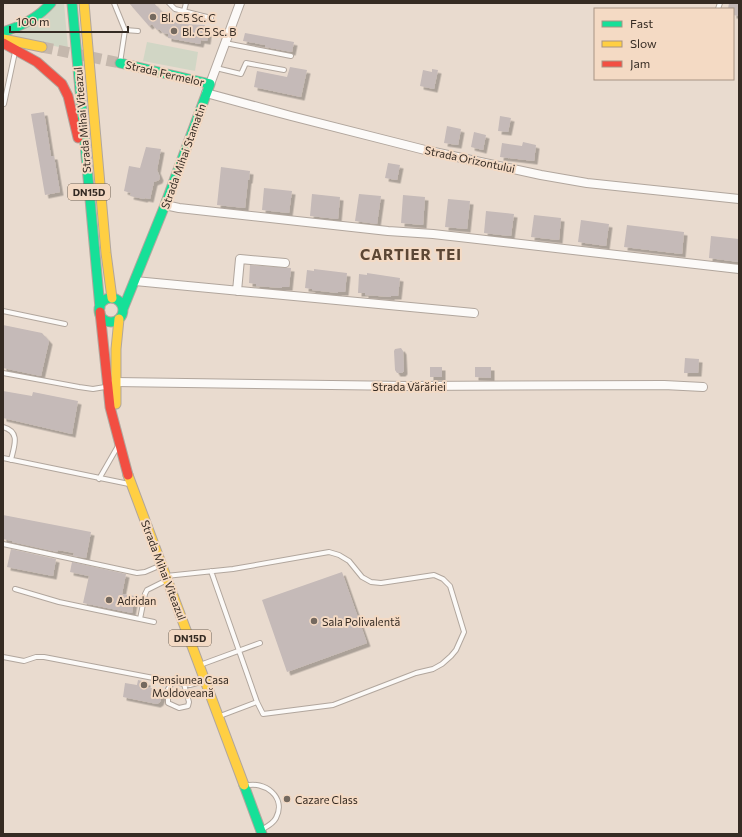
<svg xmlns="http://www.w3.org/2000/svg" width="742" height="837" font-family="Commissioner,sans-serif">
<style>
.green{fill:#d1d6c5}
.building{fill:#c5bab8;filter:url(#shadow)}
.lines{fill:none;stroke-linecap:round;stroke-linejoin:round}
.secondary-tunnel{stroke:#c5b8ad;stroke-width:11;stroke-dasharray:11 5.5;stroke-linecap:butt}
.lane-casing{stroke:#b1a69d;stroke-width:6}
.street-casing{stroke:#b1a69d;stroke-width:10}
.fast-casing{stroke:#b1a69d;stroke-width:11}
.slow-casing{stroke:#b1a69d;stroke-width:11}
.jam-casing{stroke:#b1a69d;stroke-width:11}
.lane{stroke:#fcfaf8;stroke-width:4}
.street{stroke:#fcfaf8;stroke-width:8}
.fast{stroke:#16e098;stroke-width:9}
.slow{stroke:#ffcf43;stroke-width:9}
.jam{stroke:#f24e42;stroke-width:9}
.poi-dot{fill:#74695f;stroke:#f4dac4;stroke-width:1.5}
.labels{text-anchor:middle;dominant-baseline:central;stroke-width:4;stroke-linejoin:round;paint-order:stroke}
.shield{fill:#f4dac4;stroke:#6e6053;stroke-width:1}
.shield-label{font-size:10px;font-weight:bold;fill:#352b23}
.poi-label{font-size:11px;fill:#352b23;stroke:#f4dac4;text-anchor:start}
.street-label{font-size:11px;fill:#352b23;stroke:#f4dac4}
.district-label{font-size:15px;font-weight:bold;letter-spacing:1px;fill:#5c4735;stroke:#f4dac4}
</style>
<defs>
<filter id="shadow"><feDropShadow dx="3.5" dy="3.5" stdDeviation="0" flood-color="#0004"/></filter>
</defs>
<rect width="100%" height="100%" fill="#e9dbcf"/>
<!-- green -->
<path class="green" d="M55,3H64L68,49L13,37L12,36Z
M147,42L198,52L195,71L143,61Z"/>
<!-- building -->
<path class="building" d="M129,3H154L168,19L182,22V24L205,25L204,27L209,28L207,41L201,40L200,44L168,38V34L163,33L159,29L157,30L152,24L149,26Z
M729,3H739V16L733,15V9H728Z
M245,33L294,42L292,52L265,47V45L243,41Z
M290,67L307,70L301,97L254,87L257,71L287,77Z
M432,69L438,70L434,89L420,86L423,70L432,72Z
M44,112L51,156H54L60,192L45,195L31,114Z
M500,116L511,118L508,132L498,131Z
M447,126L461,129L458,145L444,143Z
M474,132L486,135L483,150L471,147Z
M523,142L536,145L534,161L500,157L502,143L522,146Z
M146,147L161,149L157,170L160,177L159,180L154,182L150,199L145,198L144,199L130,196L131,193L124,191L129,166L140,168Z
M388,163L400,165L397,180L385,178Z
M221,167L250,171L249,180H248L245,208L217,205Z
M264,188L292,191L289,213L262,210Z
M312,194L340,197L338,219L310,216Z
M359,194L381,196L377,224L355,221Z
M403,195L425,197L423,225L401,223Z
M448,199L470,201L467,229L445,227Z
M486,211L514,214L511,236L484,233Z
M534,215L561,218L559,240L531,237Z
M581,220L609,224L606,246L578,242Z
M627,225L684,232L682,254L624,247Z
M711,236L739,239V262L709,258Z
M250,265L291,268L289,287H282V288L256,286V284L249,283Z
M314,269L347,273L345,292H338V293L312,290V289L305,288L307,270L314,271Z
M367,273L400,278L398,296H391V297L365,295V293H358L359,274L367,275Z
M3,325L42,333L49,341L41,376L3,368Z
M401,348L403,351L404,371L402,373H397L395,370L394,351L395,349Z
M685,358L699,359L698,373H684Z
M430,367H442V377H430Z
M475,367H491V378L475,377Z
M3,391L32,396L33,392L78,401L72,434L3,418Z
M3,515L91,532L86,558L73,556L74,553L58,550L57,552L12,542V541L3,539Z
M11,549L56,559L53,576L7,567Z
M72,562L126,574L122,594L135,596L132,613L83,603L89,576L70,572Z
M342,572L367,643L287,672L262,600Z
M138,680L147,682V687L160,690L162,696L160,702L157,704L123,697L125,683L137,685Z"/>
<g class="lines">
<!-- secondary-tunnel -->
<path class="secondary-tunnel" d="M42,47L120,63"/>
<!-- lane casing -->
<g class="lane-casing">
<path id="lane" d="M114,3L125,30L138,31
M169,3L175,9L211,18
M718,9L720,3
M184,11L186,3
M225,43L291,56
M120,63L125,30
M216,68L241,74L246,63L284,70
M4,104L15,52
M3,311L65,324
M3,373L79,387L93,389L105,387
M3,427C21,432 14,446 11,460
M3,458L129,484
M99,479L118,446
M3,544L137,573L145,572L159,566
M166,576L233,569L329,552L339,555L349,561L362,577L371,582L381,583L434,575L443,579L450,586L464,632L456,650L451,656L442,664L433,669L416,673L333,705L263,714L257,702L211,571
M15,589L59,602L154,622
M140,619L145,594L147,590L165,581
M3,657L24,661L36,657H44L190,685L204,681
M200,665L260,643
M172,683L168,689V703L179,708L188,706L189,702L184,684
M220,716L257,702
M245,786C264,780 287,797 276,818C273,824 266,827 261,830"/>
</g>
<!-- street casing -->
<g class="street-casing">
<path id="street" d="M210,84L240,3
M206,93L291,116L425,150L541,175L587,183L739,199
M165,205L179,208L388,231L433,234L739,269
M135,281L474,313
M237,291L240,259L285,263
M115,382L408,386L664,385L703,387"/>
</g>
<!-- fast casing -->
<g class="fast-casing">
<path id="fast" d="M72,3L100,308
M3,32C22,26 38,18 51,3
M120,63L210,84L165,205L123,309
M99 310a12 12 0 1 1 24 0a12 12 0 1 1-24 0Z
M244,785L262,834"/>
</g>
<!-- slow casing -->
<g class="slow-casing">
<path id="slow" d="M84,3L106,253L112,298
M3,39L42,47
M116,404V349L119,319
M128,475L244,785"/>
</g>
<!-- jam casing -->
<g class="jam-casing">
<path id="jam" d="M3,43L37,62L62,84L68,96L78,138
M100,312L110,407L128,475"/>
</g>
<!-- lane -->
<use href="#lane" class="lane"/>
<!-- street -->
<use href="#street" class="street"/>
<!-- fast -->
<use href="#fast" class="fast"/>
<!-- slow -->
<use href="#slow" class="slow"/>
<!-- jam -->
<use href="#jam" class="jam"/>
</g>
<!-- markers -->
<g class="poi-dot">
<circle cx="153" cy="17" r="4"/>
<circle cx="174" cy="31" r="4"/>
<circle cx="109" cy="600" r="4"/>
<circle cx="314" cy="621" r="4"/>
<circle cx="144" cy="685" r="4"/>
<circle cx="287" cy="799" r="4"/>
</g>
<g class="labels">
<!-- shield labels -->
<g class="shield">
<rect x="68" y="184" width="42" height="16" rx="3"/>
<rect x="169" y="630" width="42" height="16" rx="3"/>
</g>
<g class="shield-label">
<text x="89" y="192">DN15D</text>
<text x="190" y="638">DN15D</text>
</g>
<!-- poi labels -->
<g class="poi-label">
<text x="161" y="17">Bl. C5 Sc. C</text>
<text x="182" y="31">Bl. C5 Sc. B</text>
<text x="117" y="600">Adridan</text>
<text x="322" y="621">Sala Polivalentă</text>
<text x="152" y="679">Pensiunea Casa<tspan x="152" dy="13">Moldoveană</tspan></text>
<text x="295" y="799">Cazare Class</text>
</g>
<!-- street labels -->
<g class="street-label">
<text transform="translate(165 73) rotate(13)">Strada Fermelor</text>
<text transform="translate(82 120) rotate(-95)">Strada Mihai Viteazul</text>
<text transform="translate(183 156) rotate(-70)">Strada Mihai Stamatin</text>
<text transform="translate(470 159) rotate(12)">Strada Orizontului</text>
<text x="409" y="386">Strada Vărăriei</text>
<text transform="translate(164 570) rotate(69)">Strada Mihai Viteazul</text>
</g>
<!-- district labels -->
<g class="district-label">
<text x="411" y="254">CARTIER TEI</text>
</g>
</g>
<!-- border -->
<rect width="742" height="837" fill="none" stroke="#352b23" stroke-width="8"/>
<!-- legend -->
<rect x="594" y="8" width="140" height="72" fill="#f4dac4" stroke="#a89484"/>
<rect x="602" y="21" width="20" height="6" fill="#16e098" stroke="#a89484"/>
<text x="630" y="28" font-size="12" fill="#352b23">Fast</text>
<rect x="602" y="41" width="20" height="6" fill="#ffcf43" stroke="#a89484"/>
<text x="630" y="48" font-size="12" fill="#352b23">Slow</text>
<rect x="602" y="61" width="20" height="6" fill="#f24e42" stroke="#a89484"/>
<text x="630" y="68" font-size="12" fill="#352b23">Jam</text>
<!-- scale -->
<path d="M10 26v6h118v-6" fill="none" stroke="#352b23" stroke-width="2"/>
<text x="16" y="26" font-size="12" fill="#352b23" stroke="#f4dac4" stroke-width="3" paint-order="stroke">100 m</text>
</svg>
